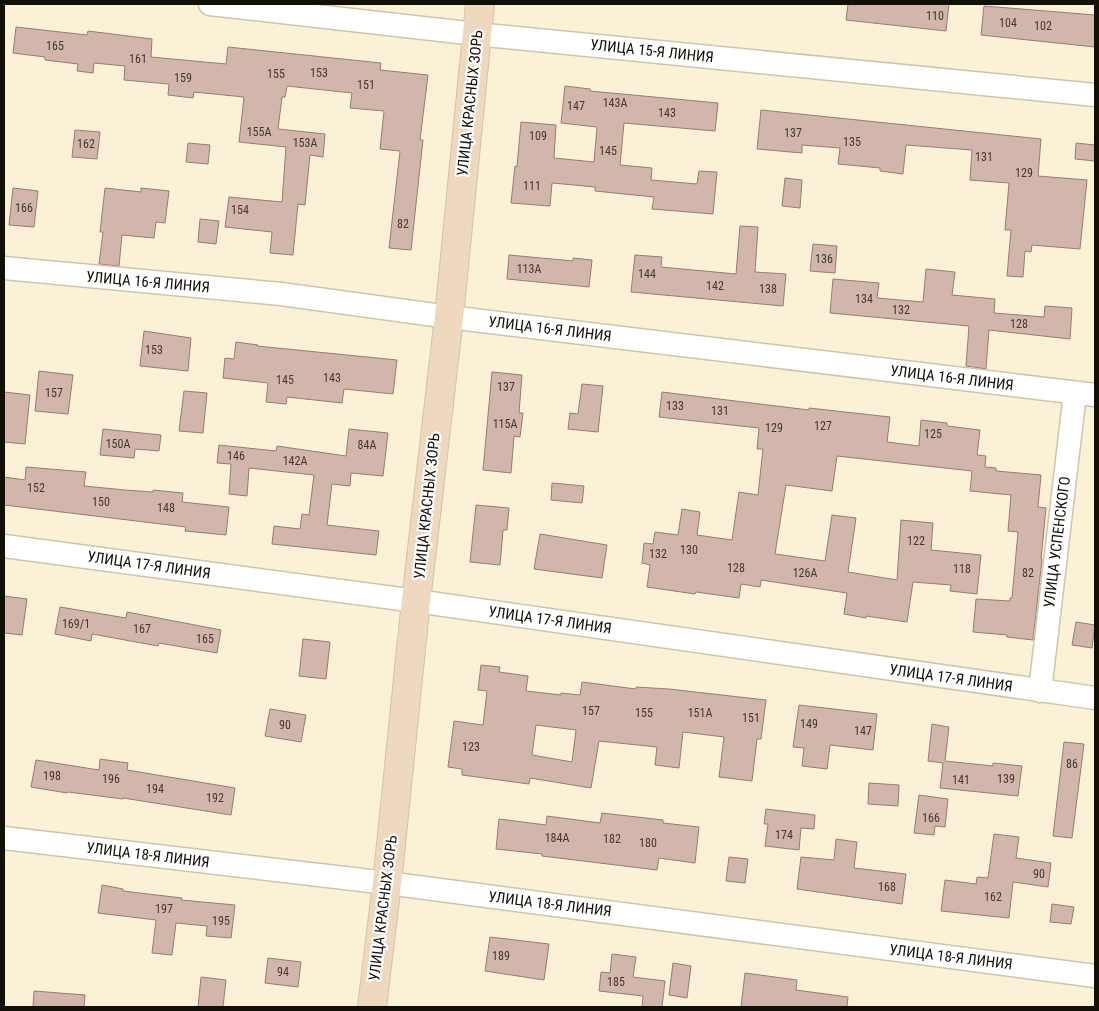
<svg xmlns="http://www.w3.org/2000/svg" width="1099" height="1011" font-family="'Roboto Condensed',sans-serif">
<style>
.building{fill:#d2b6ab;stroke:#967c72;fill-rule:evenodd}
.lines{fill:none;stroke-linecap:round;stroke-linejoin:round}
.street-casing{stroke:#cfc5ac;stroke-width:25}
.secondary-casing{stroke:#cfc5ac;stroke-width:30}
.street{stroke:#fff;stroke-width:22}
.secondary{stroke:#eed8bf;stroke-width:28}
.labels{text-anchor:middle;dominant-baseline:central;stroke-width:4.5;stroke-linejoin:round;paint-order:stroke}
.number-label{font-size:12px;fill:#42392f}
.street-label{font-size:15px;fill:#120f06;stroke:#fff}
</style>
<rect width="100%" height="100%" fill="#fbf1d7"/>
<!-- building -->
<path class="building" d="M848,4H949L946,31L846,20Z
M984,6L1095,15V47L981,35Z
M16,27L87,35L88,31L152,39L151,57L226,64L228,47L381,63L380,70L428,75L420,140H423L411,250L389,248L400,151L380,149L384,111L350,108L352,93L287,86L285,97H282L278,129L325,134L323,157L310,155L305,205L298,204L293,255L270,253L272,232L225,227L229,197L282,202L286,147L239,142L244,97L194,92L193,98L168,95L169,84L124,80L125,66L94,63L93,73L77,71L78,64L45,60V57L13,53Z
M565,86L590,89V91L718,103L715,131L624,123L620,165L652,168L651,180L697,184L699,171L717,172L713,214L652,209L654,197L595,191V187L552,183L550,206L511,203L515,166L517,167L521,122L556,125L554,158L594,162L597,127L561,123Z
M761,110L1041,139L1038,176L1087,180L1080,249L1032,245L1031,252L1025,251L1023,277L1007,276L1011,230H1005L1009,183L970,180L972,150L906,145L903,174L880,171V168L838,164L840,148L802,145V153L757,149Z
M75,130L100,132L97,159L72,157Z
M188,143L210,145L208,164L186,162Z
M1076,143L1095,145V161L1075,159Z
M785,178L802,180L800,208L782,206Z
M13,188L38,191L34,227L9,225Z
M105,188L141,192V188L169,191L165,223L156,222L154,238L122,235L119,266L99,264L103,232H100Z
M200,219L219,221L216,244L198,242Z
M740,226L758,227L755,272L786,274L783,306L631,292L635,255L662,257L661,267L736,274Z
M813,244L837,246L835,273L810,271Z
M509,255L573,261V258L592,260L589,287L507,279Z
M926,269L955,272L952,295L995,299L994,313L1044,317L1045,306L1072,308L1070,339L989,330L986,369L966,366L969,326L830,313L833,279L879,283L877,298L923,302Z
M144,331L191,338L188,371L140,366Z
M236,342L258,345L257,346L397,360L393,394L344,389L342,403L287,397L286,404L266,402L268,383L223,378L225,358L234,359Z
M39,371L73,375L68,414L35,411Z
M492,372L522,375L519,413H523L520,437L514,436L511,473L483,470Z
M582,384L603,386L598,432L568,429L570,413L578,414Z
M184,391L207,393L203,433L179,431Z
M4,392L30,395L25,444L4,442Z
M662,392L809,410V408L890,417L887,442L919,446L921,420L947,423V426L980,430L977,455L986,456L985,467L996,468V471L1041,475L1038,507L1046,508L1041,559H1042L1033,640L1007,637V635L973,632L976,599L1010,601V598H1012L1018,532L1008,531L1011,495L970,491L972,471L837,456L832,491L786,485L775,554L825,561L832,515L856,518L848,572L897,580L901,520L933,523L931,550L981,555L977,594L950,591L951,585L913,582L907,622L866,616V618L844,614L847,593L761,580L760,587L741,584L739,598L696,592L695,594L647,587L650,565L642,563L644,543L653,544L655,532L678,535L682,509L700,512L697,535L732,540L739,492L758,495L763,449H757L759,428L659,417Z
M103,429L161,435L159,451L135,449L134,458L100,455Z
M349,429L388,433L383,476L351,473L350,486L332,484L327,525L379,531L376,555L272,544L274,526L300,529L302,514L309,515L314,475L249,468L247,496L229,494L231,464L217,463L219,445L276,451L277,446L346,456Z
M26,467L86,472L84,486L125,490L153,492V490L183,493L182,502L229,507L226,535L185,531L186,527L4,505V477L25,480Z
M552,483L584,486L582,503L551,500Z
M476,505L509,508L507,530H503L500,565L470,562Z
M540,534L607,545L602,578L534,569Z
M4,596L27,599L22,635L4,633Z
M60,607L126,618L127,612L221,630L217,653L159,643L158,646L92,634L91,641L55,634Z
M1076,622L1095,625L1092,648L1072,645Z
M303,639L330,642L326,679L299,676Z
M481,665L500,667L499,672L528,676L526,691L561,695V693L580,695L582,682L636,689V687L669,689L766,700L761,739H757L752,781L719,777L724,737L683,732L679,768L655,765L657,747L599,741L591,788L530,778L529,784L462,775V769L448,767L454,721L483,725L487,691L478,690ZM536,725L576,730L572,762L532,755Z
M799,705L877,714L873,750L830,745L827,769L802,766L804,748L793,747Z
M270,709L306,715L301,742L265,736Z
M932,724L949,727L945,761L993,766V763L1022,766L1018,796L940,788L943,763L928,761Z
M1064,742L1084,744L1072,838L1053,836Z
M100,759L128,763L127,770L235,788L231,815L123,798V799L68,792L67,793L31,787L36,760L99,770Z
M869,783L899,785L898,806L868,804Z
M919,795L948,799L945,827L935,826L934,835L914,833Z
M766,809L815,815L814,829L801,828L799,850L765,846L768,824H764Z
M602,813L663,820V823L699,827L695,863L659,858L657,870L542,856V854L496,849L499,819L546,825L547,816L600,823Z
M994,834L1019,837L1016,858L1051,863L1048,887L1013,882L1009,918L941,911L945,880L976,884L977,877L988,878Z
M836,839L857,842L854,868L906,874L902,904L797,889L801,857L834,860Z
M729,857L748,859L745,883L726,881Z
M102,885L123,889V891L182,898L181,900L235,905L231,938L206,936L207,926L176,923L172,955L152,953L156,920L98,913Z
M1052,904L1074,907L1071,924L1050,922Z
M490,937L549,944L544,980L485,971Z
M612,954L636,957L633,977L665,981L662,1007H642L643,996L599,991L601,972L610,973Z
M268,958L301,962L298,987L265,983Z
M673,963L691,966L687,998L669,995Z
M745,973L797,980L796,990L848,997L847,1007H741Z
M201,977L226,980L223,1007H198Z
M34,991L85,995L84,1007H33Z"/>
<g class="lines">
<!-- street casing -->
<g class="street-casing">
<path id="street" d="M210,4L476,34L1095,95
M4,268L281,294L449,317L1095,395
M4,546L416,601L1095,698
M1040,691L1075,393
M4,838L387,883L1095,976"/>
</g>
<!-- secondary casing -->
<g class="secondary-casing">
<path id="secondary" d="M372,1007L387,883L416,601L449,317L480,4"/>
</g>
<!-- street -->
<use href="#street" class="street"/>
<!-- secondary -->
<use href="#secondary" class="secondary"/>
</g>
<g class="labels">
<!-- number labels -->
<g class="number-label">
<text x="935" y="16">110</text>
<text x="1008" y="23">104</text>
<text x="1043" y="26">102</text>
<text x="55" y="46">165</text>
<text x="138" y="59">161</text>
<text x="319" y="73">153</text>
<text x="276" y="74">155</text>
<text x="183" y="78">159</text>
<text x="366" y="85">151</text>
<text x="615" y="103">143А</text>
<text x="576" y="106">147</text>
<text x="667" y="113">143</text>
<text x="259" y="132">155А</text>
<text x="793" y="133">137</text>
<text x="538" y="136">109</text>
<text x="852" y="142">135</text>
<text x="305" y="143">153А</text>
<text x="86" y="144">162</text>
<text x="608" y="151">145</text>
<text x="984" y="157">131</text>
<text x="1024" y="173">129</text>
<text x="532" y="186">111</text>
<text x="24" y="208">166</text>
<text x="240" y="210">154</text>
<text x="403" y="224">82</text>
<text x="824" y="259">136</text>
<text x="529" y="269">113А</text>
<text x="647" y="274">144</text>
<text x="715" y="286">142</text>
<text x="768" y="289">138</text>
<text x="864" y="299">134</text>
<text x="901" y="310">132</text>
<text x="1019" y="324">128</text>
<text x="154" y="350">153</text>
<text x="332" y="378">143</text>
<text x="285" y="380">145</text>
<text x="506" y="387">137</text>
<text x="54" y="393">157</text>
<text x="675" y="406">133</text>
<text x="720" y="411">131</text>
<text x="505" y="424">115А</text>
<text x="823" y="426">127</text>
<text x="774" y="428">129</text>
<text x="933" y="434">125</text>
<text x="118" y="444">150А</text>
<text x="367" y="445">84А</text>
<text x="236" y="456">146</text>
<text x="295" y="461">142А</text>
<text x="36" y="488">152</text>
<text x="101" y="502">150</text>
<text x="166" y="508">148</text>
<text x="916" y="541">122</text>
<text x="689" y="550">130</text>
<text x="658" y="554">132</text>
<text x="736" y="568">128</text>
<text x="962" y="569">118</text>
<text x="805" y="573">126А</text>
<text x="1028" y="573">82</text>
<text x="76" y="624">169/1</text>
<text x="142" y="629">167</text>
<text x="205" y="639">165</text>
<text x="591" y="711">157</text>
<text x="644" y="713">155</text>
<text x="700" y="713">151А</text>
<text x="751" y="718">151</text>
<text x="809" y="724">149</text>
<text x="285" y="725">90</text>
<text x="863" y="731">147</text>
<text x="471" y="747">123</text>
<text x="1072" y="764">86</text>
<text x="52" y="776">198</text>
<text x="111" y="779">196</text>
<text x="1006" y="779">139</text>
<text x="961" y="780">141</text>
<text x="155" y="789">194</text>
<text x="215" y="798">192</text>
<text x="931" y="818">166</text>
<text x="784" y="835">174</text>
<text x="557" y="838">184А</text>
<text x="612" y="839">182</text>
<text x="648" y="843">180</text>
<text x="1039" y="874">90</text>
<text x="887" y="887">168</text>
<text x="993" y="897">162</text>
<text x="164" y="909">197</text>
<text x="221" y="921">195</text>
<text x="501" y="956">189</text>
<text x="283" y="972">94</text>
<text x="616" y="982">185</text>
</g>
<!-- street labels -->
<g class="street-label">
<text transform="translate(652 51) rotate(6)">УЛИЦА 15-Я ЛИНИЯ</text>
<text transform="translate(470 103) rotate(-84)">УЛИЦА КРАСНЫХ ЗОРЬ</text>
<text transform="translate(148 282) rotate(5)">УЛИЦА 16-Я ЛИНИЯ</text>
<text transform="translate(550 329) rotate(7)">УЛИЦА 16-Я ЛИНИЯ</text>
<text transform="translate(952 378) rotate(7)">УЛИЦА 16-Я ЛИНИЯ</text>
<text transform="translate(427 506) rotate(-84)">УЛИЦА КРАСНЫХ ЗОРЬ</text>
<text transform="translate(1057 542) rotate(-83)">УЛИЦА УСПЕНСКОГО</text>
<text transform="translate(149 565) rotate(8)">УЛИЦА 17-Я ЛИНИЯ</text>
<text transform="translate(550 620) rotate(8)">УЛИЦА 17-Я ЛИНИЯ</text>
<text transform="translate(951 678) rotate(8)">УЛИЦА 17-Я ЛИНИЯ</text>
<text transform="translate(148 855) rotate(7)">УЛИЦА 18-Я ЛИНИЯ</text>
<text transform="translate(550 904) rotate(7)">УЛИЦА 18-Я ЛИНИЯ</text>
<text transform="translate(383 908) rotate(-83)">УЛИЦА КРАСНЫХ ЗОРЬ</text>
<text transform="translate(951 957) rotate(7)">УЛИЦА 18-Я ЛИНИЯ</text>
</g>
</g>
<!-- border -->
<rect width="1099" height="1011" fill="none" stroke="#120f06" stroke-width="10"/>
</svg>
